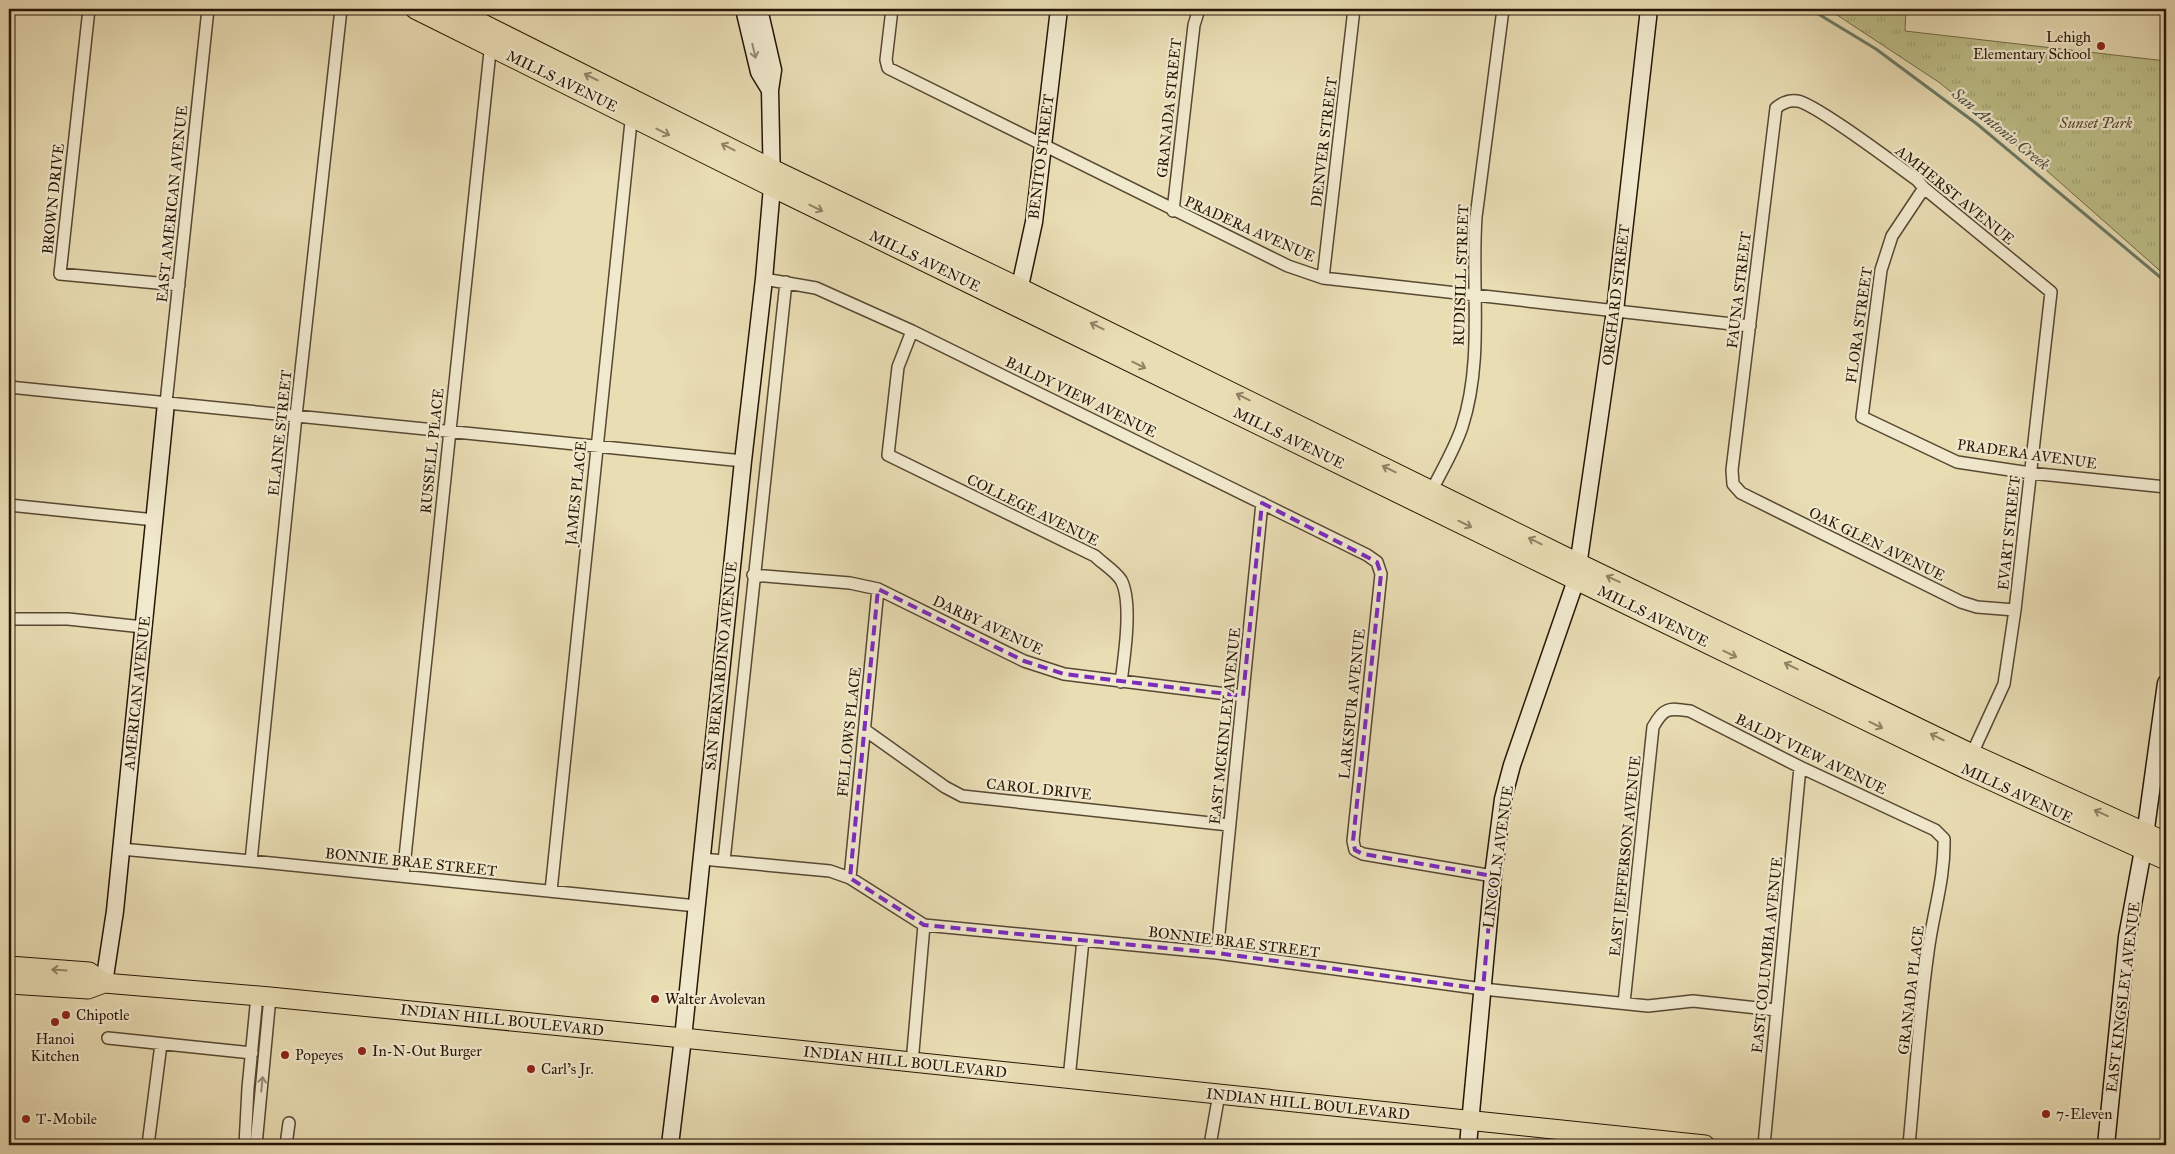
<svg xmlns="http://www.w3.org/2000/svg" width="2175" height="1154" font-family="'IM FELL Great Primer',serif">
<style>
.park{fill:url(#park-tufts);stroke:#726a47}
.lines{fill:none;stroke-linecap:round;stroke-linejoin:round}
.stream{stroke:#6b7a66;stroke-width:3}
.street-casing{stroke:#574831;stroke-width:14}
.secondary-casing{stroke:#261605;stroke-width:19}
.primary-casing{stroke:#261605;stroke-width:21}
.street{stroke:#f1e9ce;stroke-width:11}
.secondary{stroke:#f1e9ce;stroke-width:16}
.primary{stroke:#e9ddb4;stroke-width:19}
.oneway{stroke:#968a74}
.oneway2{stroke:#918365}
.marked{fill:none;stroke:#7b2cbf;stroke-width:4;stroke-dasharray:10 6;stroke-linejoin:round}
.poi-dot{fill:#8f2418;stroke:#f1e9ce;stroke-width:2}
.labels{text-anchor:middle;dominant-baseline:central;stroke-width:4.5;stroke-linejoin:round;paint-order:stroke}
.poi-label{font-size:15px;fill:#261605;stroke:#f1e9ce;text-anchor:start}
.street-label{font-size:15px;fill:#261605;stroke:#f1e9ce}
.park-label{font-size:15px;font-style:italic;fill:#53492d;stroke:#f1e9ce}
.water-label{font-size:16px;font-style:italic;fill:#4e503e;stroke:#f1e9ce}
</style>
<defs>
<pattern id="park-tufts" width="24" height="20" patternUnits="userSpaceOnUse" patternTransform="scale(1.25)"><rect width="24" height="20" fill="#bdbf89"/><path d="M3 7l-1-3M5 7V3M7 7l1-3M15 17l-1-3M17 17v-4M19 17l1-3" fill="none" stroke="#a2a375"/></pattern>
</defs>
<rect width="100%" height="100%" fill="#e9ddb4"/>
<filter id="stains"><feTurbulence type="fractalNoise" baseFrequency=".004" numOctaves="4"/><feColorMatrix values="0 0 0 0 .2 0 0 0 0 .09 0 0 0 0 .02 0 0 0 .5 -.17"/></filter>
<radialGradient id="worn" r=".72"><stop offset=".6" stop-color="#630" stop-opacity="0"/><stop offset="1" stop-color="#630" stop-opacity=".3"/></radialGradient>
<!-- park -->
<path class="park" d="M1828,9H1906L1905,31L2166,61V276L2046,170L1940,83Z"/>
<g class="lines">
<!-- stream -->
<path class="stream" d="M1810,9L1876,49L1977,124L2166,282"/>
<!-- street casing -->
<g class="street-casing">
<path id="street" d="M89,9L60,274L179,285
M892,9L886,60L888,68L1288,266L1323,278L1750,326
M1924,188L1892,236L1881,270L1862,417L1957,462L2030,473L2166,487
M1173,211L1194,25L1199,9
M1323,278L1354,9
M764,279L816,288L912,331L1367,555L1377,562L1381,574L1353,841L1355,850L1363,854L1493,876
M912,331L898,367L888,455L1095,556C1102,563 1115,571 1121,580C1133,602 1124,658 1121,682
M9,387L743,461
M166,403L208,9
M1429,496C1440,473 1454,451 1462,427C1484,360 1471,286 1476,217L1503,9
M9,505L155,520
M753,575L850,583L878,589L1024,661L1064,674L1243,696
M9,619H68L143,627
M865,730L945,787L962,796L1229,825
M1970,758L2004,684L2015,610L2051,292L1924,188L1917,180C1899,167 1813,102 1797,101C1789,100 1782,103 1776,108L1732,470L1733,484L1741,493L1961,602L1977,607L2015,610
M121,849L251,861L697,906
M702,859L830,871L850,878L924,925L1217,953L1483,989L1648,1006L1693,1001L1776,1010
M251,861L296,416L341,9
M724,861L786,282
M403,876L491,42
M850,878L878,589
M551,891L632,112
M1217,953L1262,503
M1624,1003L1653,727C1664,707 1669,708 1690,711L1800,767L1935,830L1944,839C1945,878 1933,913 1928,952C1919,1016 1915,1081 1909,1145
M108,1038L252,1053
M912,1063L924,925
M1069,1079L1083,940
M148,1145L161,1044
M245,1145L248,1088L257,996
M256,1145L270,997
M286,1145L289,1123
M1210,1145L1219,1094
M1764,1145L1800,767"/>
</g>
<!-- secondary casing -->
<g class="secondary-casing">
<path id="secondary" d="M744,9L759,72L770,90
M1017,300L1034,222L1059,9
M104,983L115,911L166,403
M670,1145L683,1038L743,461L764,279L772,187L770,90L773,70L759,9
M1468,1145L1493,876L1503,799L1512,765L1576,580L1615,311L1649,9
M2106,1145L2127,937L2143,850L2166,683"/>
</g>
<!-- primary casing -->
<g class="primary-casing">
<path id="primary" d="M415,9L772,187L1576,580L1966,769L2166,860
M453,9L772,169L1020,288L1578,563L1972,754L2166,842
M9,966L89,972L104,983
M9,984L88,989L104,983L270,997L683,1038L1705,1145"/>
</g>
<!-- street -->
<use href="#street" class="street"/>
<!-- secondary -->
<use href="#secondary" class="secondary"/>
<!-- primary -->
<use href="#primary" class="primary"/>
</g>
<!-- one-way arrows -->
<defs><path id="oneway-shaft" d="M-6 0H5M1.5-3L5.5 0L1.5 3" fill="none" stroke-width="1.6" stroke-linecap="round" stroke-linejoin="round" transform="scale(1.25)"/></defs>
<g class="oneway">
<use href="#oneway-shaft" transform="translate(754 51) rotate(77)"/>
<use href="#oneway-shaft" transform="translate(262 1084) rotate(-84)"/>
</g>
<g class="oneway2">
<use href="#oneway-shaft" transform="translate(591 77) rotate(-154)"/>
<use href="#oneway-shaft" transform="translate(663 132) rotate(27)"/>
<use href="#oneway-shaft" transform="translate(728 147) rotate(-153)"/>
<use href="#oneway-shaft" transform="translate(816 208) rotate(26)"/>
<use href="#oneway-shaft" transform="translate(1097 326) rotate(-154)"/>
<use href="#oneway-shaft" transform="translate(1139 365) rotate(26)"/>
<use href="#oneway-shaft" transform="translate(1243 397) rotate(-154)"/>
<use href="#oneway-shaft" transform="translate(1389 469) rotate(-154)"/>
<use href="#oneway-shaft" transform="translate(1465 524) rotate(26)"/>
<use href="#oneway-shaft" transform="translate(1535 541) rotate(-153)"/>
<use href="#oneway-shaft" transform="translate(1613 579) rotate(-155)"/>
<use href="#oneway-shaft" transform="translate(1730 654) rotate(26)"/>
<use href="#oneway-shaft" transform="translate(1791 666) rotate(-154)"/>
<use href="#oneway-shaft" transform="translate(1876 725) rotate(26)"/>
<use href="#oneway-shaft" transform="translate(1937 737) rotate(-154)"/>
<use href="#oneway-shaft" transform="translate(2101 813) rotate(-156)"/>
<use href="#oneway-shaft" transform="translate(59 970) rotate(-176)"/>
</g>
<!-- marked area -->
<path class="marked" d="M1262,503L1377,562L1381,574L1353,841L1355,850L1363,854L1493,876L1483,989L1217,953L924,925L850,878L878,589L1024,661L1064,674L1243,696Z"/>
<!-- markers -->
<g class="poi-dot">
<circle cx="2101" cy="46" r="5"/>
<circle cx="655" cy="999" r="5"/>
<circle cx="66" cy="1015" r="5"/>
<circle cx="55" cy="1022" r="5"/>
<circle cx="362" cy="1051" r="5"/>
<circle cx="285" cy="1055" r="5"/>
<circle cx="531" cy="1069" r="5"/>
<circle cx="2046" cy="1114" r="5"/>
<circle cx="26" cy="1119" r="5"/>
</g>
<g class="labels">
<!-- poi labels -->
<g class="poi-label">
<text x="2091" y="37" text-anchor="end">Lehigh<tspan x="2091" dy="17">Elementary School</tspan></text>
<text x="665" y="999">Walter Avolevan</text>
<text x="76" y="1015">Chipotle</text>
<text x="55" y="1039" text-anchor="middle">Hanoi<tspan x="55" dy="17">Kitchen</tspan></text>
<text x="372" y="1051">In-N-Out Burger</text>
<text x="295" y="1055">Popeyes</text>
<text x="541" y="1069">Carl's Jr.</text>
<text x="2056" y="1114">7-Eleven</text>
<text x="36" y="1119">T-Mobile</text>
</g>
<!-- street labels -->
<g class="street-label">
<text transform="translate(562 81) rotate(26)">MILLS AVENUE</text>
<text transform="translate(1169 108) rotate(-84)">GRANADA STREET</text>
<text transform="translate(1324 142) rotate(-83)">DENVER STREET</text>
<text transform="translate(1041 157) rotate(-83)">BENITO STREET</text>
<text transform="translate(1955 195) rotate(39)">AMHERST AVENUE</text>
<text transform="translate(53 199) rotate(-84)">BROWN DRIVE</text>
<text transform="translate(172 204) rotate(-84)">EAST AMERICAN AVENUE</text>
<text transform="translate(1250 229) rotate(24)">PRADERA AVENUE</text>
<text transform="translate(925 261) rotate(26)">MILLS AVENUE</text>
<text transform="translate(1461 275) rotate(-88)">RUDISILL STREET</text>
<text transform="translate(1739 290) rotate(-83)">FAUNA STREET</text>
<text transform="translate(1616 295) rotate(-83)">ORCHARD STREET</text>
<text transform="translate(1859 325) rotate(-82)">FLORA STREET</text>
<text transform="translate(1081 397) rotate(26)">BALDY VIEW AVENUE</text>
<text transform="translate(280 433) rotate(-84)">ELAINE STREET</text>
<text transform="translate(1289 438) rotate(26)">MILLS AVENUE</text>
<text transform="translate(432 451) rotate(-84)">RUSSELL PLACE</text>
<text transform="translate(2027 454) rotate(8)">PRADERA AVENUE</text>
<text transform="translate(576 493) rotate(-84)">JAMES PLACE</text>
<text transform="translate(1033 510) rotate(26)">COLLEGE AVENUE</text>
<text transform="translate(2009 533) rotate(-84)">EVART STREET</text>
<text transform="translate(1877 544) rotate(26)">OAK GLEN AVENUE</text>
<text transform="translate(1653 616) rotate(26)">MILLS AVENUE</text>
<text transform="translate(988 625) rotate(25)">DARBY AVENUE</text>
<text transform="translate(721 666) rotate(-84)">SAN BERNARDINO AVENUE</text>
<text transform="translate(137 693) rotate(-84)">AMERICAN AVENUE</text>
<text transform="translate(1352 704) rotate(-84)">LARKSPUR AVENUE</text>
<text transform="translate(1225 726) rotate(-84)">EAST MCKINLEY AVENUE</text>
<text transform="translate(849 732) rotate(-84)">FELLOWS PLACE</text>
<text transform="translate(1811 754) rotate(26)">BALDY VIEW AVENUE</text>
<text transform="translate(1039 789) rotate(6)">CAROL DRIVE</text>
<text transform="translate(2017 793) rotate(25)">MILLS AVENUE</text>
<text transform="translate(1625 856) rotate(-84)">EAST JEFFERSON AVENUE</text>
<text transform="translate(1498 857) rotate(-82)">LINCOLN AVENUE</text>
<text transform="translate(411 862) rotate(6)">BONNIE BRAE STREET</text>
<text transform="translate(1234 942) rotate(7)">BONNIE BRAE STREET</text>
<text transform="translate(1767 955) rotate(-84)">EAST COLUMBIA AVENUE</text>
<text transform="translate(1911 990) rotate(-83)">GRANADA PLACE</text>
<text transform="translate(2123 997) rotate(-83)">EAST KINGSLEY AVENUE</text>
<text transform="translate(502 1020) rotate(6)">INDIAN HILL BOULEVARD</text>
<text transform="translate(905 1062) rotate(6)">INDIAN HILL BOULEVARD</text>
<text transform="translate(1308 1104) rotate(6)">INDIAN HILL BOULEVARD</text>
</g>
<!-- park labels -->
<g class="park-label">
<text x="2096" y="123">Sunset Park</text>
</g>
<!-- water labels -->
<g class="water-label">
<text transform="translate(2001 129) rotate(39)">San Antonio Creek</text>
</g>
</g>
<!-- margin -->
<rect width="2175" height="1154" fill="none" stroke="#e9ddb4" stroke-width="30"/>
<rect x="10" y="10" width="2155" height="1134" fill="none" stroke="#261605" stroke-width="2.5"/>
<rect x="15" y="15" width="2145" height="1124" fill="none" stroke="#261605"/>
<rect width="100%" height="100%" filter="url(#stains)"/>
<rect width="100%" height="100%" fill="url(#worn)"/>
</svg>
